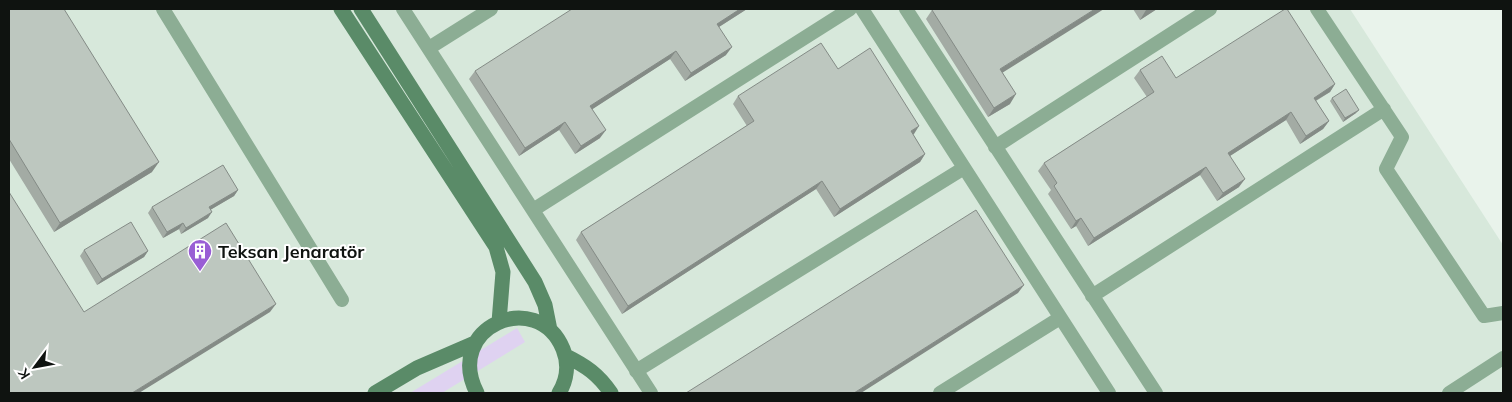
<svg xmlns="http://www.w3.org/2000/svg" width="1512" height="402" font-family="Mulish,sans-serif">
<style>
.built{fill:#d7e8db}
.green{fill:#dfd2f1}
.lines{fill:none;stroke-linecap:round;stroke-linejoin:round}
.lane{stroke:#8cad94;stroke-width:14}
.secondary{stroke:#5a8b68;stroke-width:15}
.wall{fill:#a3aba4}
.shaded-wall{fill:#848b86}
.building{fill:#bdc7bf;stroke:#848b86}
.labels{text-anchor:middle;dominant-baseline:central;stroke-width:4;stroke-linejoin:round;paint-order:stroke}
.poi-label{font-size:18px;font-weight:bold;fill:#0f1310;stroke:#fff;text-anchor:start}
</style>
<rect width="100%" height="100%" fill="#e9f3eb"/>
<!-- built -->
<path class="built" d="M9,9H1350L1503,245V393H9Z"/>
<!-- green -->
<path class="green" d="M517,328L525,342L442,393H410Z"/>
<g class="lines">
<!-- lane -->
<path class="lane" d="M163,9L342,300
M403,9L651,393
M862,9L1109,393
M906,9L1156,393
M1317,9L1402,137L1386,169L1484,316L1503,313
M429,48L491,9
M995,147L1210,9
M533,210L850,9
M1092,296L1384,109
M636,371L964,168
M940,393L1060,318
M1449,393L1503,358"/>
<!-- secondary -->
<path class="secondary" d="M341,9L496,247L503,272L499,322
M361,9L535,282L545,305L550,330
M566,356C586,366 598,374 611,393
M375,393L417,368L475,343
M477,393C443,327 537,287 563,349C569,364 567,380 559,393"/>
</g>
<!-- wall -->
<path class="wall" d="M9,9L152,172L54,232L9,159Z
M747,9L719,27L726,55L685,81L670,59L592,109L600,138L575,154L559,130L519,156L469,79L475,71Z
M1133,9H1157L1140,20Z
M932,10L1003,73L1010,104L988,117L926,19Z
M838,69L914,134H913L925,154L920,162L834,217L816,189L622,314L576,240L581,232L747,126L733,104L738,96Z
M1140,70L1176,78L1335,84L1330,92L1316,101L1329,121L1323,129L1300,144L1286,120L1230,156L1239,187L1217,201L1200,175L1088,246L1076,226L1071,229L1048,194L1051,190L1038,171L1044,163L1147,97L1134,78Z
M1332,98L1356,113L1343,122L1330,101Z
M238,190L234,196L210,210L208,218L181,234L179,229L163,238L148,213L152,207Z
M84,250L148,251L144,257L97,285L80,256Z"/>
<!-- shaded-wall -->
<path class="shaded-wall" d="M740,9H747L711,32L717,24Z
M1095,9H1104L994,78L1000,69Z
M1149,9H1157L1140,20L1146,10Z
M732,47L726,55L685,81L691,73Z
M676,51L670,59L585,114L590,106Z
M1335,84L1330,92L1308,105L1314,98Z
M1016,94L1010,104L988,117L994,108Z
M1359,110L1356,113L1343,122L1345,118Z
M1291,112L1286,120L1222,161L1228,153Z
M1329,121L1323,129L1300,144L1306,136Z
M565,122L559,130L519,156L525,148Z
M919,126L914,134L905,139L911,131Z
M606,130L600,138L575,154L581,146Z
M925,154L920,162L834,217L840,209Z
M159,162L152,172L54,232L60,223Z
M1206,167L1200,175L1088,246L1094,238Z
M1245,179L1239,187L1217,201L1223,193Z
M822,181L816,189L622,314L628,306Z
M238,190L234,196L205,213L209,207Z
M212,212L208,218L181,234L186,228Z
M1081,218L1076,226L1071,229L1076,221Z
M183,223L179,229L163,238L167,232Z
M148,251L144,257L97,285L102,279Z
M1024,285L1018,293L861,393H854Z
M276,304L270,312L139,393H132Z"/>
<!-- building -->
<path class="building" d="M9,9H64L159,162L60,223L9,139Z
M572,9H740L717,24L732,47L691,73L676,51L590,106L606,130L581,146L565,122L525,148L475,71Z
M933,9H1095L1000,69L1016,94L994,108L932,10Z
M1285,9H1287L1335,84L1314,98L1329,121L1306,136L1291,112L1228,153L1245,179L1223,193L1206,167L1094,238L1081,218L1076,221L1054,186L1057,183L1044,163L1154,92L1140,70L1162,56L1176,78Z
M821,43L838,69L870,48L919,126L911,131L925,154L840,209L822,181L628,306L581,232L754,121L738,96Z
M1346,89L1359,110L1345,118L1332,98Z
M223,165L238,190L209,207L212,212L186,228L183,223L167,232L152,207Z
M9,192L84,312L226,223L276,304L132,393H9Z
M976,210L1024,285L854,393H686Z
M131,222L148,251L102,279L84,250Z"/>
<!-- icons -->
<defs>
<g id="building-pin" transform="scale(1.25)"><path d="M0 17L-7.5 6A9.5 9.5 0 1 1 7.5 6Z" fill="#995ed5" stroke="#fff"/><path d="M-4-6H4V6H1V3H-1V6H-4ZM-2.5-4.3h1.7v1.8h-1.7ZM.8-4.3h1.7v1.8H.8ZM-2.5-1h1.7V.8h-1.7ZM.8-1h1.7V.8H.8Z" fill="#fff"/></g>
</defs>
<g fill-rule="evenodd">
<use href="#building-pin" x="200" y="251"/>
</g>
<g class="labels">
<!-- poi labels -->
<g class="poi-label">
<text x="218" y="251">Teksan Jenaratör</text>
</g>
</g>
<!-- border -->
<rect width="1512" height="402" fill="none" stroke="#0f1310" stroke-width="20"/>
<!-- north arrow -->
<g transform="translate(35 367) rotate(238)" stroke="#ffffff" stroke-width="4" paint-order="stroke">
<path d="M0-4L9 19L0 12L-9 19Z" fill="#0f1310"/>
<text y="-8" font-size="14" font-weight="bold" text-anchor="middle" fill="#0f1310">K</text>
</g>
</svg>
